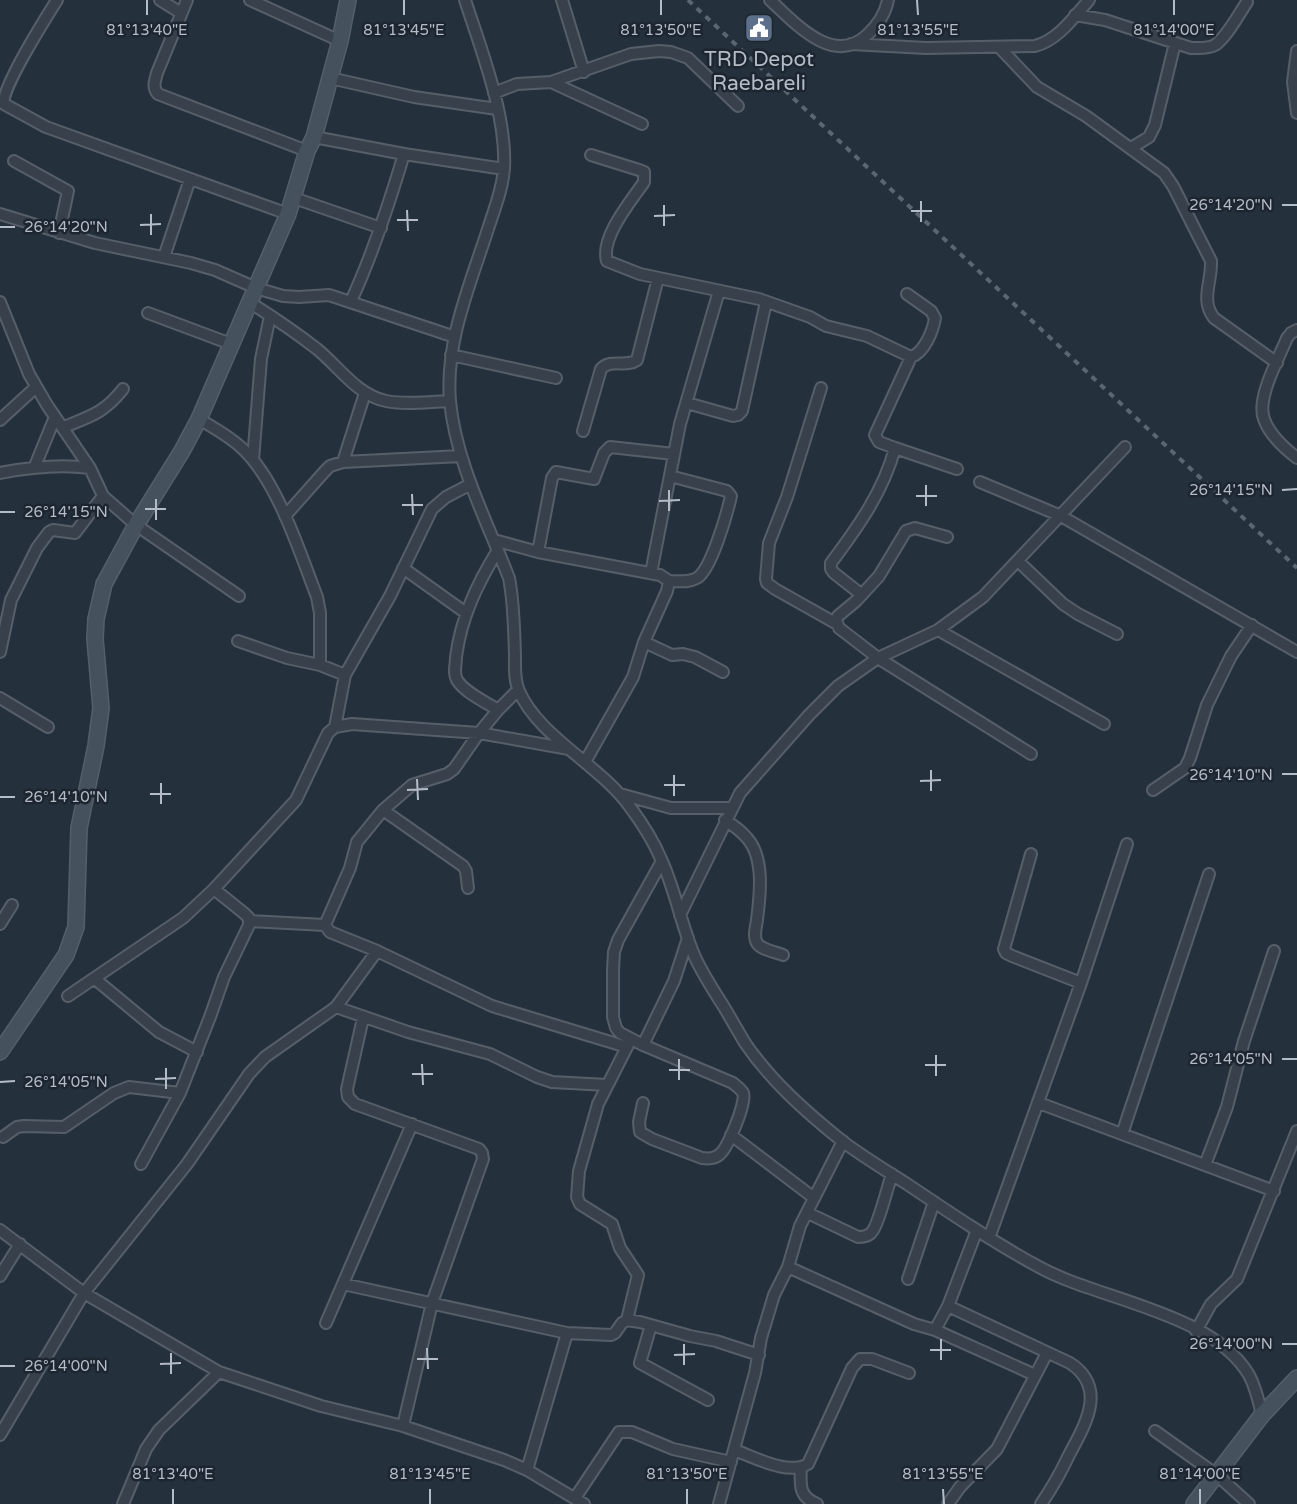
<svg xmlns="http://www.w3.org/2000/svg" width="1297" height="1504" font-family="'Varela Round',sans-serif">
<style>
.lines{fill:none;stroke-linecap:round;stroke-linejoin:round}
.street-casing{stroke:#565f69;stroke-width:14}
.secondary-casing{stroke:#565f69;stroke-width:18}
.street{stroke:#38414b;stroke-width:10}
.secondary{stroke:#46515e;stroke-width:15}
.rail{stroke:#5a6672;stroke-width:4;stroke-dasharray:6 6;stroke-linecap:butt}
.ticks{fill:none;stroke:#b3bcc7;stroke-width:2}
.labels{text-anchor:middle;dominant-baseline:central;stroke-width:5;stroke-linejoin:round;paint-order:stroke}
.poi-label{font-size:21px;fill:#b3bcc7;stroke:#1d2630}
.ticks-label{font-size:15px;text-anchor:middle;fill:#b3bcc7;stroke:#1d2630;stroke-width:5;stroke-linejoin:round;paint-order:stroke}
</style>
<rect width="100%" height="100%" fill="#24303b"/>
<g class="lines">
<!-- street casing -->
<g class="street-casing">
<path id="street" d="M57,0C47,16 0,90 4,104L46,127L288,214
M160,0L181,13
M187,0L157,73C155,81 152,87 158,94L307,151
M250,0L340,41
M465,0C481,49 507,116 504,168C503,188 494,210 488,229C470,285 445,342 450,401C456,463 487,521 509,578C514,603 514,629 515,655C515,667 514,680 519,691C538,736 601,766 630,807C642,823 653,840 661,859C675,889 681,924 694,955C702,973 713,990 724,1007C731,1019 738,1031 745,1043C771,1081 806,1112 842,1141C862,1156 885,1170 907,1184C950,1213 993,1242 1039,1267C1099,1300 1212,1312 1249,1375C1256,1388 1259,1402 1262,1415
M562,0L584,72
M770,0C794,22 833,67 867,35C878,25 885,15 888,0
M1075,15L1105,20L1191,48C1199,48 1208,49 1215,45C1226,38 1239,14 1247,2
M851,44L926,48L1035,46C1058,40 1074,17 1089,0
M1000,48L1037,87L1086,116L1164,173L1173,186L1211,261C1212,282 1200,300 1214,318L1277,363
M1297,51L1293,82L1297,113
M330,78L414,97L497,109
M551,82L631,54L659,51L671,52L688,58L738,106
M494,93L517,84L551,82L642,124
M314,137L404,154L504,169
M1131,148L1149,137L1155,125L1175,43
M591,155L639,170L644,172V182C632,200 600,237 607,261L640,274L759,299L810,317L826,326L867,336L911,357L875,435L879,442L895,448C883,492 858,527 831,563V569L834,573L862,595
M14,161L68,191L59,233
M294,198L381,228
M0,214L95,243L191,263L215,270L256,288L283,296L299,297L329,295L455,337
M164,257L190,179
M907,294L931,311L935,318C933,331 924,353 911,357
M351,301C373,254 389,204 404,154
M0,302L29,374L47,405L90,468L103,496L136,525L239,596
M249,302C273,317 295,332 317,349C339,367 357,395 386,401C406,405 429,402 450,401
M148,313L231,344
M1297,330L1291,333L1287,338C1279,358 1256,398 1264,419C1269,434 1284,448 1297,458
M451,355L556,378
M821,388L787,497L769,543L766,579L767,583L775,589L837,624
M687,403L733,416L738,415L742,411L766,302
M199,419C214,428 231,437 244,450C278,483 300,553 317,597L320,613V665
M0,420L36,387
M64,427C91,416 104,413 123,389
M583,431L601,369C611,358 626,368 637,360L658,278
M895,448L957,469
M253,460L261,359L270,316
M343,462L365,393
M35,466L55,417
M0,473C31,467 59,464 90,468
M980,482L1061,516L1297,652
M285,516L325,471L330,466L343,462L461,456
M947,537L915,528L906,531L879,576L856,601L838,616L836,620L839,628L878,658L1031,754
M494,540L538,552L660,575L669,581L667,591L644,642L633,677L585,762
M498,550C477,584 461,618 456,657C456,665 453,673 457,680C465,693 486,702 498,710
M538,552L552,478L556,472L594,479L604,453L610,447L674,454
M1018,561L1063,604L1078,614L1117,634
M403,568L466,613
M651,573L680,424L719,291
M669,581C678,581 688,583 697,578C711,570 727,514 731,496L727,491L670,476
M938,630L1104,724
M238,641L287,658L320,665L345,675
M644,642L672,655L683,654L695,657L723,672
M0,652L11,600L37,548L49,532L53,530L75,533L103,496
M518,690L498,710L479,733L454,769L447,774L412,785L383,810L357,842L350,868L325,925L330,932L377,951L492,1006L627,1047
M0,698L48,727
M335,727L345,675L390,596L432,509L446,497L471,484
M1153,790L1185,768L1190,758L1207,705L1231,656L1252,625
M620,794L671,808H732
M383,810L463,866L466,871L468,888
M725,820C733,825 741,831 747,838C765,858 760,896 757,920C756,927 753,937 757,943C761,950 776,952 783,955
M1031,854L1004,949L1006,953L1012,956L1081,983
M680,915L740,793L809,715L838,686L878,658L938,630L983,597L1125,447
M250,921L325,925
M0,924L12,905
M95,979L159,1032L197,1052
M68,996L183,918L214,889L296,800L328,733L335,727L352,724L479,733L569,749
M336,1007L408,1032L490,1054L537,1077L552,1082L607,1085
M363,1018L347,1089L348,1097L355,1104L479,1149L482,1153L483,1159L432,1303L403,1426
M643,1045L674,981L688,938
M643,1103L639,1122L640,1132L652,1139L702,1158C709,1159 715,1159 720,1154C728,1147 747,1102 743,1093C741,1089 736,1086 733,1083L643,1045L620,1033L616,1028L613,1017V970L614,952L618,940L662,861
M1039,1103L1274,1191
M1122,1134L1209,874
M731,1135L814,1198
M3,1137L17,1127L24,1126L64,1127L114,1093L129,1087L180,1093
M141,1164L180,1093L210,1017L224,977L249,925V918L245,914L214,889
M1205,1165L1227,1107L1244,1041L1274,951
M808,1213L858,1237C862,1237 868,1236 871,1233C878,1227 888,1185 892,1174
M0,1230L84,1293L219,1372L321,1406L403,1426L504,1460L527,1470L584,1504
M989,1238L1081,983L1127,844
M788,1267L914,1324L935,1330L948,1306L977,1230
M0,1276L20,1244
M908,1279L934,1202
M343,1284L567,1333L611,1335L615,1333L622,1323L627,1320L640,1322L690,1336L716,1341L759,1355
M948,1306L1070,1363C1108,1388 1085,1425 1069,1455C1061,1472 1052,1488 1041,1504
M627,1320L638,1275L620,1248L612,1224L580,1204L577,1197L579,1171L598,1104L630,1041
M326,1323L412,1124
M651,1325L640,1363L708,1400
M935,1330L1035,1375
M1196,1331L1211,1304L1237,1279L1297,1131
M1155,1431L1217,1475L1249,1504
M0,1435L84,1293L187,1164L249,1074L265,1057L336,1007L377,951
M734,1450C755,1457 787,1476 808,1464L852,1368L860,1359H872L909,1373
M801,1468C800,1485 799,1497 817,1504
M527,1470L567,1333
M575,1498L619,1432H632L673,1449L731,1462
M123,1504L146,1449L159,1430L219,1372
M719,1504L755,1373L761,1338L774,1295L788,1267L800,1226L843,1141
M948,1504L960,1487L997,1449L1047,1353"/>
</g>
<!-- secondary casing -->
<g class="secondary-casing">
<path id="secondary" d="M0,1052L66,955L76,927L79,828L96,746L101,708L95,639L96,619L104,584L136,525L182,451L199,419L288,214L307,151L314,137L340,41L348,0
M1194,1504L1262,1415L1297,1378"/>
</g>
<!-- street -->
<use href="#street" class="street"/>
<!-- secondary -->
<use href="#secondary" class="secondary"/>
<!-- rail -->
<path class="rail" d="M688,0L1297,568"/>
</g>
<!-- ticks -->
<path class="ticks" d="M147,0V15M404,0V15M661,0V15M917,0L918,15M1174,0V15M921,201V222M664,205V226M1282,205H1297M407,210L408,231M911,211H932M151,214V235M654,216L675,215M397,220H418M140,225L161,224M0,227H15M926,485V506M669,490V511M1282,490L1297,489M412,494L413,515M916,496H937M156,499V520M659,501L680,500M402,505H423M145,509H166M0,512H15M931,770V791M1282,774H1297M674,775V796M417,779L418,800M920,781L941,780M161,783V804M664,785H685M407,790L428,789M150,794H171M0,797H15M936,1055V1076M679,1059V1080M1282,1059H1297M422,1064L423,1085M925,1065H946M166,1068V1089M669,1070H690M412,1074H433M155,1079L176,1078M0,1082L15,1081M941,1339V1360M684,1344V1365M1282,1344H1297M427,1348L428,1369M930,1350H951M171,1353V1374M674,1355L695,1354M417,1359H438M160,1364L181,1363M0,1366H15M173,1489V1504M430,1489V1504M687,1489V1504M943,1489L944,1504M1200,1489V1504"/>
<!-- icons -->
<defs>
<g id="civic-square" transform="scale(1.5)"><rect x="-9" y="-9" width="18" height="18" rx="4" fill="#5c6f8a" stroke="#1d2630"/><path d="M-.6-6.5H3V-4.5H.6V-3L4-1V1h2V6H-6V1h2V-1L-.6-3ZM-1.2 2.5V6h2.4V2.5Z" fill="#fff"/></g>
</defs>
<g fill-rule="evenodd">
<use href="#civic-square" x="759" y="28"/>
</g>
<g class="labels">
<!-- poi labels -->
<g class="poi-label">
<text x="759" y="59">TRD Depot<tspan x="759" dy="24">Raebareli</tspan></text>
</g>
</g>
<g class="ticks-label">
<text x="147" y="35">81°13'40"E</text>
<text x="404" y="35">81°13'45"E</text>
<text x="661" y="35">81°13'50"E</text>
<text x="918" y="35">81°13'55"E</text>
<text x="1174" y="35">81°14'00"E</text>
<text x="1231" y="210">26°14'20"N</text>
<text x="66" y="232">26°14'20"N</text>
<text x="1231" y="495">26°14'15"N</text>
<text x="66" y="517">26°14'15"N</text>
<text x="1231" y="780">26°14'10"N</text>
<text x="66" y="802">26°14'10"N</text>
<text x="1231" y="1064">26°14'05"N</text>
<text x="66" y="1087">26°14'05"N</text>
<text x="1231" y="1349">26°14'00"N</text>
<text x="66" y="1371">26°14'00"N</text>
<text x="173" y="1479">81°13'40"E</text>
<text x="430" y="1479">81°13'45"E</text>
<text x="687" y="1479">81°13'50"E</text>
<text x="943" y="1479">81°13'55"E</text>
<text x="1200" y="1479">81°14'00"E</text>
</g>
</svg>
